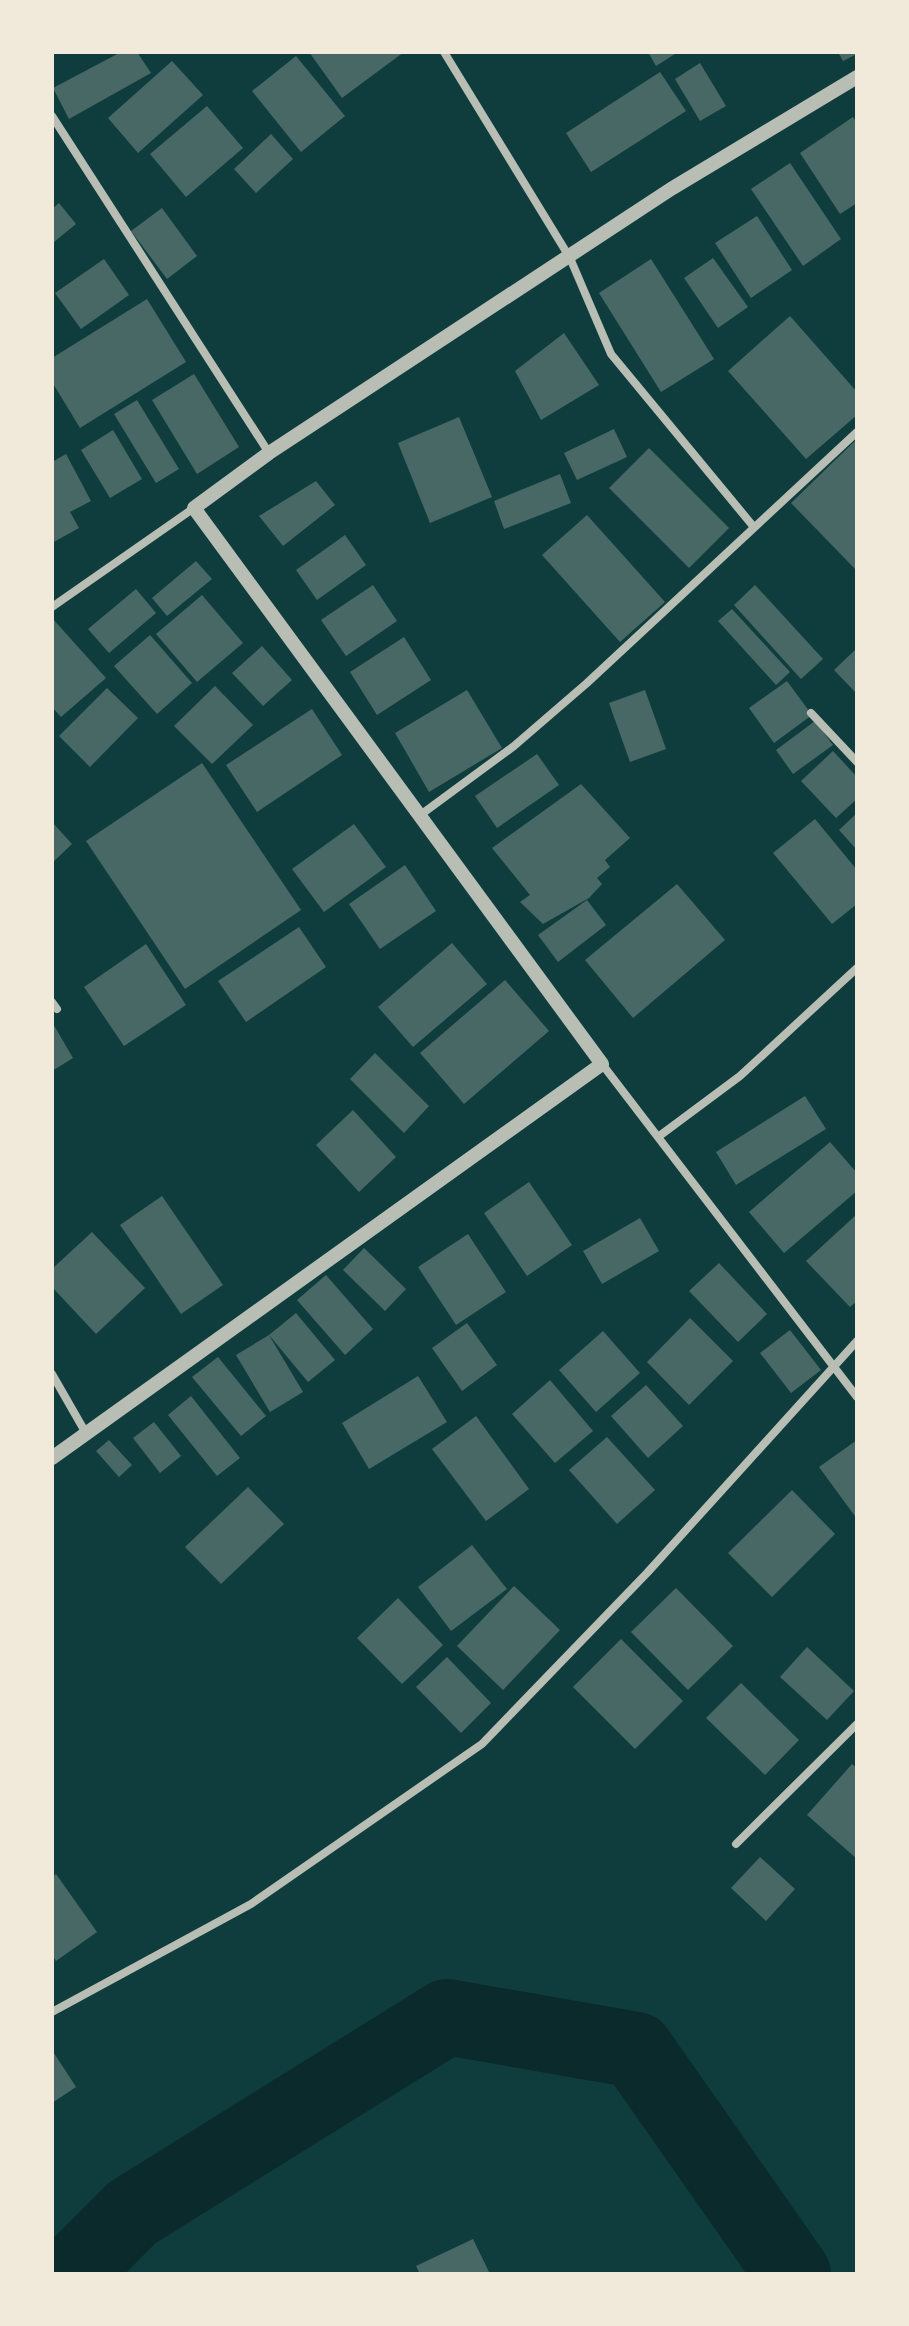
<svg xmlns="http://www.w3.org/2000/svg" width="909" height="2326" font-family="'Roboto Condensed',sans-serif">
<style>
.lines{fill:none;stroke-linecap:round;stroke-linejoin:round}
.river{stroke:#0a2a2b;stroke-width:76}
.building{fill:#486865}
.minor{stroke:#b8beb3;stroke-width:8}
.tertiary{stroke:#b8beb3;stroke-width:14}
</style>
<rect width="100%" height="100%" fill="#0f3d3e"/>
<g class="lines">
<!-- river -->
<path class="river" d="M71,2274L132,2213L447,2017L636,2050L793,2274"/>
</g>
<!-- building -->
<path class="building" d="M121,52H137L151,73L69,119L53,88Z
M309,52H404L342,98Z
M648,52H678L656,66Z
M838,52H857V54L843,61Z
M296,56L345,116L301,152L252,91Z
M172,61L203,95L138,153L108,118Z
M700,63L726,106L700,121L675,79Z
M660,72L686,111L591,172L566,133Z
M207,106L243,148L186,197L150,154Z
M853,117L857,123V203L840,214L800,153Z
M271,134L293,159L256,193L234,169Z
M790,163L841,239L803,266L751,189Z
M59,203L76,224L54,242L52,209Z
M162,208L197,256L167,279L131,231Z
M757,216L792,270L751,298L715,243Z
M713,258L748,307L718,328L684,278Z
M104,259L129,295L81,329L55,293Z
M651,259L714,359L661,392L599,293Z
M147,299L186,362L80,428L52,382V358Z
M790,316L857,392V415L806,459L728,371Z
M564,333L599,385L541,420L515,371Z
M194,374L239,447L197,474L152,400Z
M137,400L179,469L156,483L114,414Z
M459,417L492,497L430,523L398,443Z
M614,429L627,457L577,480L564,453Z
M113,430L142,479L110,498L81,450Z
M857,439V571L791,503Z
M649,448L729,528L689,568L609,488Z
M66,454L91,501L70,512L79,528L52,543V462Z
M560,474L571,503L504,529L494,501Z
M316,481L335,505L283,546L259,516Z
M587,515L665,602L620,642L542,555Z
M345,535L366,565L317,600L296,570Z
M196,561L212,579L167,616L152,598Z
M373,585L397,621L346,656L321,620Z
M755,585L823,659L801,679L734,605Z
M136,589L156,613L109,653L88,629Z
M202,595L243,643L197,682L156,634Z
M732,609L790,672L776,685L718,621Z
M52,618L106,678L61,717L52,707Z
M150,635L192,683L157,714L114,666Z
M404,637L431,680L377,715L350,672Z
M262,646L292,680L263,706L232,673Z
M857,648V694L834,670Z
M787,681L812,715L774,743L749,708Z
M215,686L253,725L212,764L174,726Z
M107,688L138,718L90,767L59,736Z
M467,690L502,748L429,792L395,733Z
M645,690L666,749L630,762L609,703Z
M312,709L342,755L257,812L226,765Z
M815,721L833,745L793,774L776,750Z
M833,751L857,777V799L836,818L801,781Z
M537,754L559,785L497,828L475,796Z
M202,763L301,910L185,989L86,841Z
M581,784L630,838L605,860L610,867L597,878L602,884L589,898L543,924L520,902L530,895L492,848Z
M857,813V850L839,830Z
M815,819L857,870V904L832,924L773,853Z
M52,822L72,844L52,863Z
M354,824L386,867L324,912L292,869Z
M405,865L436,911L380,949L349,904Z
M677,884L725,940L633,1018L585,960Z
M587,900L606,925L558,962L538,935Z
M299,927L326,967L246,1022L218,981Z
M452,943L487,984L413,1047L378,1007Z
M146,944L186,1005L124,1046L84,987Z
M505,980L549,1031L464,1104L420,1053Z
M52,1022L73,1058L52,1071Z
M375,1053L429,1106L404,1133L350,1079Z
M805,1096L826,1129L736,1185L716,1152Z
M353,1110L396,1157L359,1192L316,1145Z
M830,1142L857,1173V1191L784,1253L749,1212Z
M529,1182L572,1245L527,1276L484,1213Z
M162,1196L223,1285L181,1314L120,1225Z
M857,1214V1301L850,1307L806,1261Z
M640,1218L659,1251L602,1284L583,1251Z
M92,1232L145,1288L96,1334L52,1287V1269Z
M468,1234L506,1292L456,1325L418,1267Z
M364,1248L406,1289L385,1311L343,1270Z
M719,1263L767,1314L738,1342L689,1291Z
M326,1275L373,1329L345,1355L297,1300Z
M296,1313L335,1360L308,1382L269,1335Z
M690,1318L733,1361L689,1405L647,1362Z
M467,1323L497,1365L462,1391L432,1348Z
M790,1330L821,1370L791,1393L760,1353Z
M603,1331L640,1373L596,1412L559,1370Z
M269,1335L303,1392L270,1412L236,1355Z
M218,1357L266,1416L241,1436L192,1377Z
M418,1376L447,1422L369,1469L342,1423Z
M550,1380L593,1431L555,1463L512,1414Z
M646,1385L683,1426L648,1458L611,1416Z
M191,1396L240,1458L217,1476L168,1415Z
M476,1416L529,1489L486,1521L432,1449Z
M154,1422L181,1456L160,1473L133,1438Z
M607,1437L655,1490L617,1524L569,1470Z
M109,1440L132,1465L119,1477L96,1451Z
M857,1440V1519L819,1467Z
M248,1487L284,1524L221,1584L185,1547Z
M792,1490L835,1534L772,1597L728,1553Z
M472,1545L507,1589L451,1631L418,1587Z
M514,1586L560,1630L503,1690L457,1646Z
M676,1588L733,1646L688,1690L631,1632Z
M398,1598L443,1645L402,1684L357,1638Z
M621,1639L683,1701L635,1749L573,1687Z
M807,1647L854,1691L827,1720L780,1677Z
M447,1657L491,1703L461,1733L416,1687Z
M741,1683L799,1740L765,1775L706,1718Z
M852,1764L857,1768V1859L807,1815Z
M760,1857L795,1889L766,1921L731,1888Z
M56,1874L97,1932L56,1961L52,1955V1877Z
M52,2050L76,2087L52,2103Z
M473,2239L490,2274H420L416,2266Z"/>
<g class="lines">
<!-- minor -->
<path class="minor" d="M444,52L570,258L611,354L753,526
M52,116L269,453
M52,607L194,508
M811,713L857,762
M419,816L514,746L587,683L857,432
M52,1002L57,1009
M602,1064L857,1397
M658,1137L740,1076L857,968
M52,1374L87,1435
M736,1844L857,1724
M52,2012L251,1904L482,1744L647,1573L857,1341"/>
<!-- tertiary -->
<path class="tertiary" d="M52,1458L602,1064L194,508L269,453L671,189L857,77"/>
</g>
<!-- border -->
<rect width="909" height="2326" fill="none" stroke="#f1e9da" stroke-width="108"/>
</svg>
